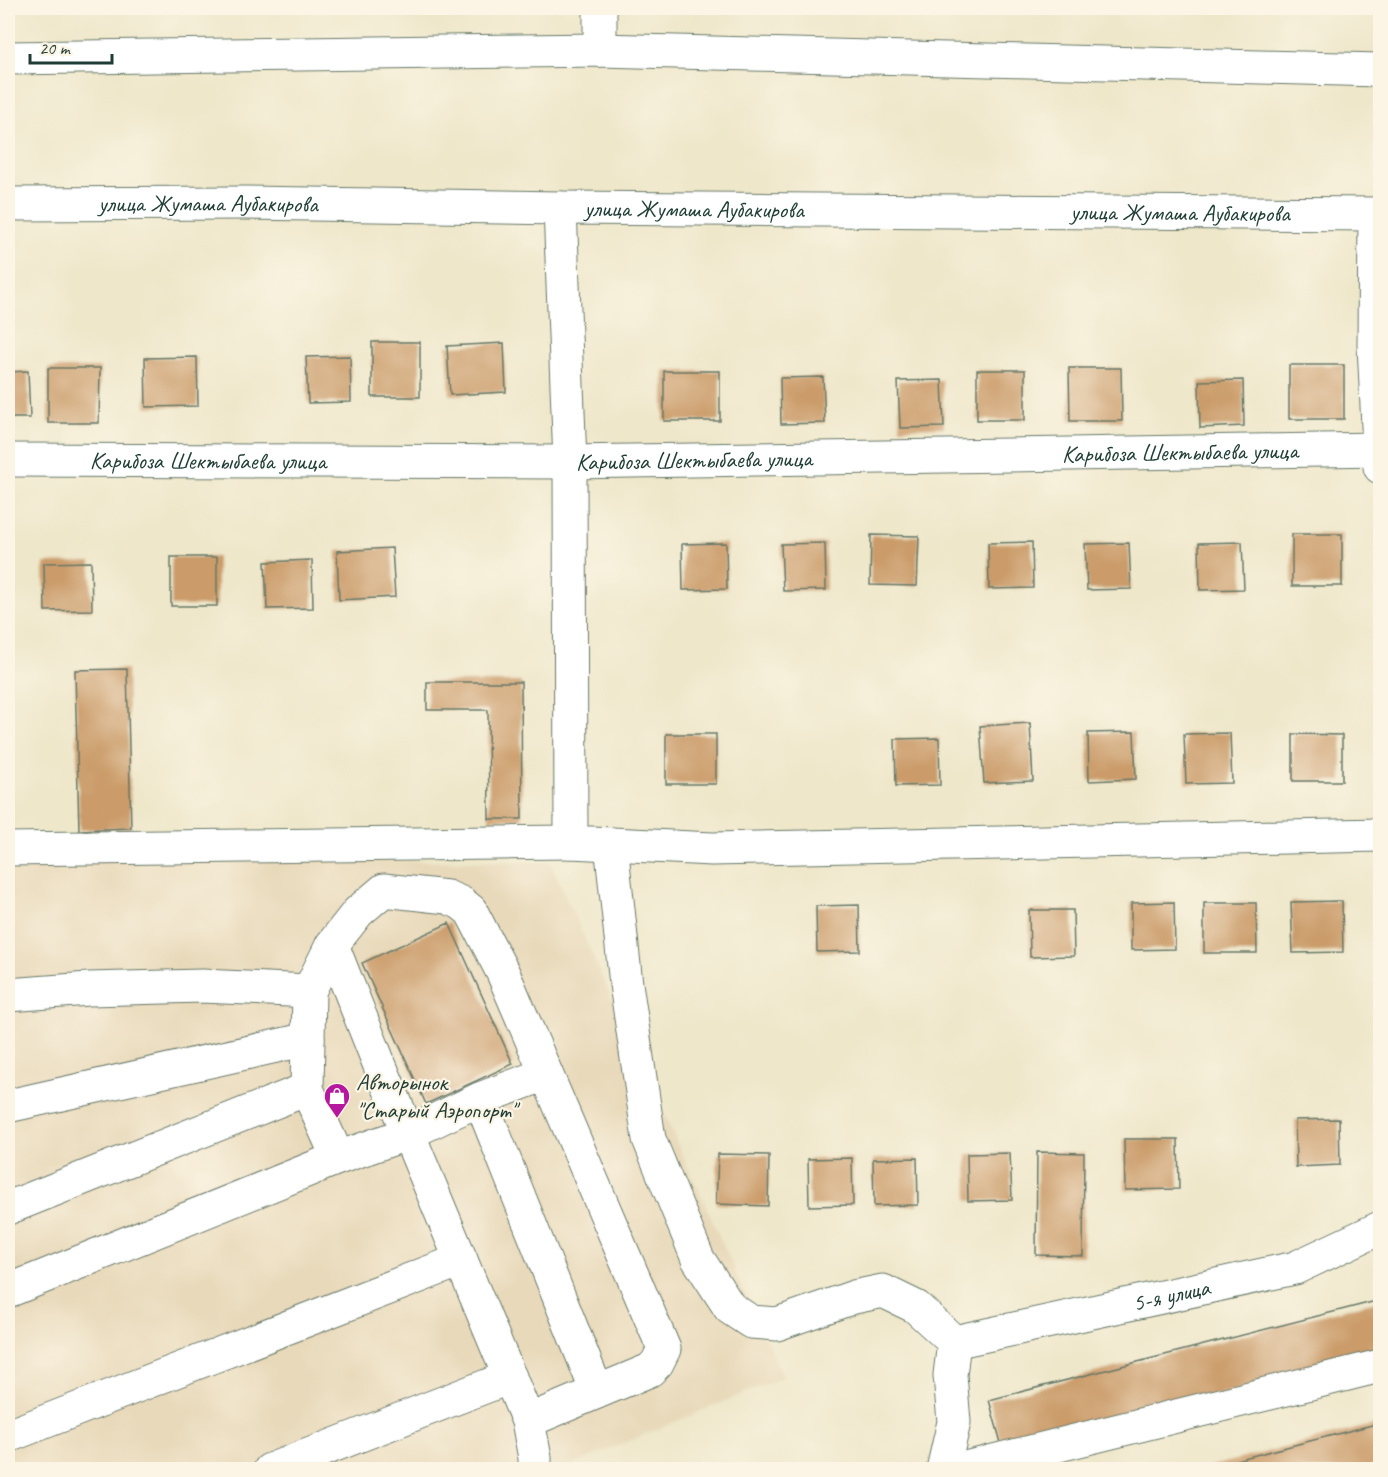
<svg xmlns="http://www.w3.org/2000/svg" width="1388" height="1477" font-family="Caveat,sans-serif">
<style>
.built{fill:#e8d9ba}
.building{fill:#cb9c6b}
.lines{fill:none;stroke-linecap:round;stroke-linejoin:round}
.minor-casing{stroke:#677868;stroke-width:35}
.minor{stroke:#fff;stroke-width:33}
.labels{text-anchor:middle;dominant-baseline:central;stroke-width:4.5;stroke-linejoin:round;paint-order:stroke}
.street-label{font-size:24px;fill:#1f3d34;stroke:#fcf5e5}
.poi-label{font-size:24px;fill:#1f3d34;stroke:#fcf5e5;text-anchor:start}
</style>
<rect width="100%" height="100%" fill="#fcf5e5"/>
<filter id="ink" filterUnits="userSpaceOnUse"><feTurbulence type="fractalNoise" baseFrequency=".0167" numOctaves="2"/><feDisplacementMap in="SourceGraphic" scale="12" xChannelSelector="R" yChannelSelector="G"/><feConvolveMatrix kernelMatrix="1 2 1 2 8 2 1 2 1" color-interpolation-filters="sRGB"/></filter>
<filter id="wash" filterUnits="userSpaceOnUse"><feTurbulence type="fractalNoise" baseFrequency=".008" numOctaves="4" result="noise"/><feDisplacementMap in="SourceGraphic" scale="24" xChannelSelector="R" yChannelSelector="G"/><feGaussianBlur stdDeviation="1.35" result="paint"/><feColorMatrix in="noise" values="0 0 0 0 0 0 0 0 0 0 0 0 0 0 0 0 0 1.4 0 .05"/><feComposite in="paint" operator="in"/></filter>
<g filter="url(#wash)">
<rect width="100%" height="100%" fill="#eee7ca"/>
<!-- built -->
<path class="built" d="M8,858L550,862L783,1377L562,1469L8,1470Z"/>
<g id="blocks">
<!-- building -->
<path class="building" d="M372,342H420V397H372Z
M504,343L506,392L450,395L447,346Z
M350,356L351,402L308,403L306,357Z
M197,357L198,406L146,407L145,358Z
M1289,365H1344V419H1289Z
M48,368H100L99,423H48Z
M1069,368H1121L1122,421H1070Z
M977,370H1025V420H977Z
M28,371L30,418H8V372Z
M664,371H720V421H664Z
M823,377L825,423L781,424L780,378Z
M942,380L944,427L900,428L898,381Z
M1243,380L1244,426L1200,428L1199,381Z
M1292,534H1342V586H1292Z
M871,535L919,536L917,586L870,585Z
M1032,542L1033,588L989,589L988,543Z
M1242,542L1244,589L1200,590L1199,543Z
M726,543L727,589L683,590L682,544Z
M825,543L826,590L783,591L781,544Z
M1129,543L1131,589L1087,590L1085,544Z
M392,548L395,597L339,600L337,551Z
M171,557H217V606H171Z
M312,560L313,608L267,609L265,562Z
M91,562L92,610L45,611L44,563Z
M127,669L131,828L79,830L75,670Z
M427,682H521L522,819H489L488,710H427Z
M1030,723L1033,781L984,783L980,726Z
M1134,732L1136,779L1089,781L1088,733Z
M1230,733L1232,783L1186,784L1184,734Z
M666,734H716V784H666Z
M1293,734L1342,735V781H1293Z
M939,738L940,785L896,786L895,739Z
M1342,901L1343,952L1293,953L1291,902Z
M1174,902L1175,949L1131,950V903Z
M1204,903H1256L1257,953H1204Z
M859,905L860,951L817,952L816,906Z
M1029,910H1073L1074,956L1030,957Z
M449,923L513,1064L426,1104L362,963Z
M1339,1119L1340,1165L1296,1167L1295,1120Z
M1124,1139H1178L1179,1189L1125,1190Z
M1037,1152L1084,1153L1083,1256L1036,1255Z
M1010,1153L1012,1200L968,1201L967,1154Z
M718,1154L769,1155L768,1206L716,1204Z
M852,1158L853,1205L809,1206L808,1159Z
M917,1158L918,1205L874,1206L873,1159Z
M1380,1300V1354L1003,1450L989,1400Z
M1380,1423V1464L1359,1470H1197Z"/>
</g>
</g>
<g filter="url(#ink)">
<use href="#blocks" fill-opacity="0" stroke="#677868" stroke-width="1.5"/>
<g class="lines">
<!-- minor casing -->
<g class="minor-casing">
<g id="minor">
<path d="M600,8V50"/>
<path d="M8,58L600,50L1380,70"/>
<path id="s1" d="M8,204L246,203L560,208L1380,214"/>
<path d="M560,208L570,462L571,842L712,849L1380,835"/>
<path d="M1375,214L1374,345L1380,467"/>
<path id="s2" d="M8,460L570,462L1380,449"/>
<path d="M611,844L626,984L649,1139L698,1259L730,1308L751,1322L777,1324L854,1297L883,1291L916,1307L954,1342L950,1375L954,1422L943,1470"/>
<path d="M8,849L571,842"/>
<path d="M332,945L378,1061L528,1421"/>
<path d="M309,991L307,1089L338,1158"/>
<path d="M8,995L89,989L202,986L309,991L332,945L358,912L384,890L447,897L461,903L471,911L503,973L664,1349L657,1363L650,1370L597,1392"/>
<path d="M480,1099L597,1392L528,1421L535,1458V1470"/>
<path d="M8,1106L308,1039"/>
<path d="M8,1208L307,1089"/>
<path d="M8,1291L338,1158L409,1133L480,1099L545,1074"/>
<path id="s3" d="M954,1342L1295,1268L1380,1228"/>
<path d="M8,1436L461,1260"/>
<path d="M270,1470L510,1377"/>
<path d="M957,1470L1380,1366"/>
</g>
</g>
<!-- minor -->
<use href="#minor" class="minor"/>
</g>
</g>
<!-- icons -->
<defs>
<g id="shop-pin" transform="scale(1.35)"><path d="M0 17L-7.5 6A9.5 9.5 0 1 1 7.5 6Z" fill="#b5179e" stroke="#fcf5e5"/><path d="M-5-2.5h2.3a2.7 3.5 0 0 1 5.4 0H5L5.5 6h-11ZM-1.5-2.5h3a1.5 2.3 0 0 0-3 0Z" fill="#fff"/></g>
</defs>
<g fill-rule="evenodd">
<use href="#shop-pin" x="337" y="1096"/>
</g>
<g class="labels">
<!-- street labels -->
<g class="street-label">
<text stroke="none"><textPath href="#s1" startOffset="200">улица Жумаша Аубакирова</textPath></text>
<text stroke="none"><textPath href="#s1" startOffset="686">улица Жумаша Аубакирова</textPath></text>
<text stroke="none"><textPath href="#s1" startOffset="1172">улица Жумаша Аубакирова</textPath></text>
<text stroke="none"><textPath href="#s2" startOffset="1172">Карибоза Шектыбаева улица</textPath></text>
<text stroke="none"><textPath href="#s2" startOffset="686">Карибоза Шектыбаева улица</textPath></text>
<text stroke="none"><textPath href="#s2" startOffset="200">Карибоза Шектыбаева улица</textPath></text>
<text stroke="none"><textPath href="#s3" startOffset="222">5-я улица</textPath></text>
</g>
<!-- poi labels -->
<g class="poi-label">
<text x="356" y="1082">Авторынок<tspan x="356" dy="28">"Старый Аэропорт"</tspan></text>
</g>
</g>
<!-- margin -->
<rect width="1388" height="1477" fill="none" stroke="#fcf5e5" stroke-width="30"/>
<!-- scale -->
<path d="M30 54v9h82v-9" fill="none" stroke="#1f3d34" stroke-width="3"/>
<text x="39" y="54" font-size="18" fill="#1f3d34" stroke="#fcf5e5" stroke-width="4.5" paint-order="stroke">20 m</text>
</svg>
